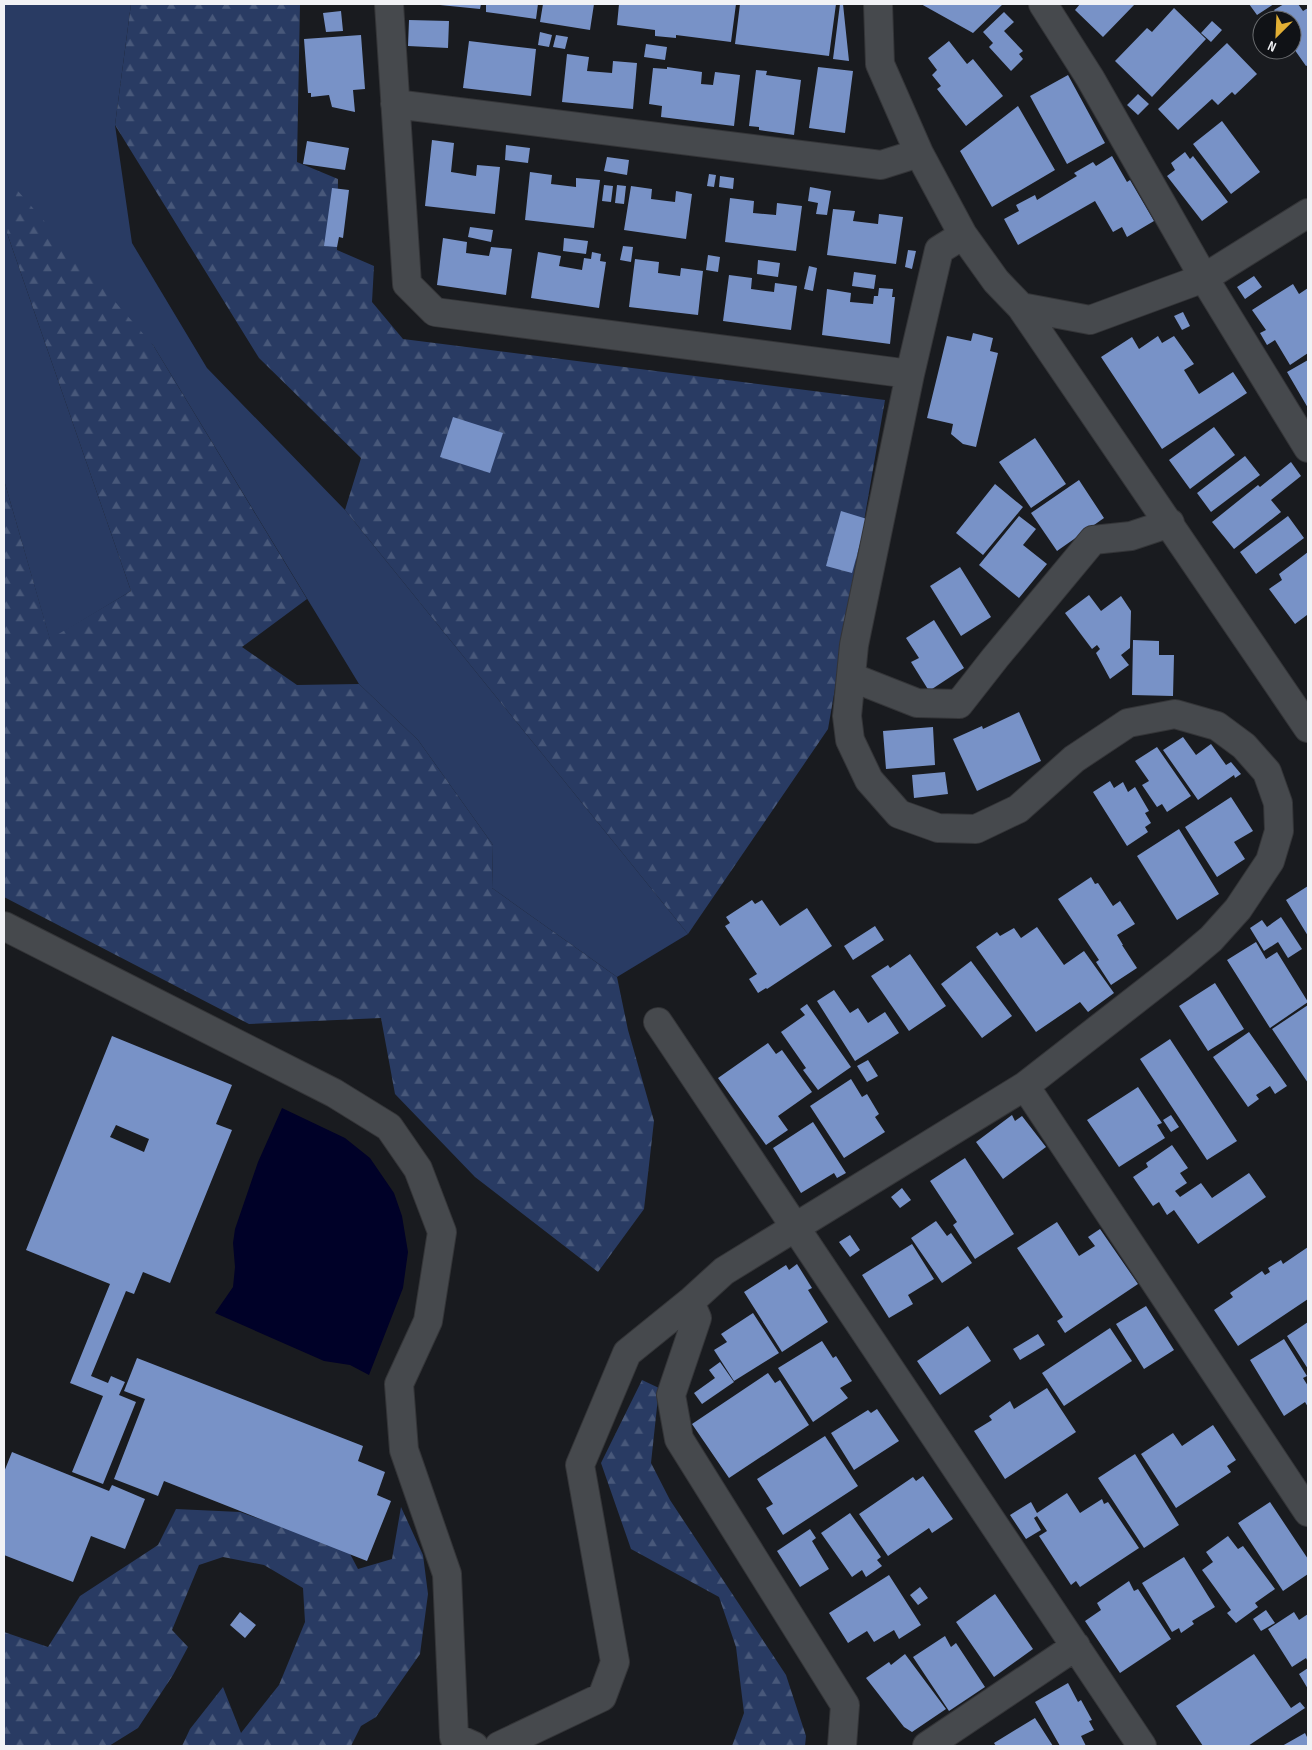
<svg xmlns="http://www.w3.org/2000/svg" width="1312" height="1750" font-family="'Sofia Sans Condensed',sans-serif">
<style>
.green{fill:#293b63}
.forest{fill:url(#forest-firs)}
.water{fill:#000128}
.building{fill:#7892c7;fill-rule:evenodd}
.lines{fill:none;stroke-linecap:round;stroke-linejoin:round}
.minor-casing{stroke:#343538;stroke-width:30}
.minor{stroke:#46494d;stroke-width:28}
</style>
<defs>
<pattern id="forest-firs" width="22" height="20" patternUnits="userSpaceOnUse" patternTransform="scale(1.25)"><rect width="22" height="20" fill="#293b63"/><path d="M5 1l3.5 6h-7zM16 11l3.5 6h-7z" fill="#48587a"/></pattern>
</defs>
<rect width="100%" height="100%" fill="#191b1f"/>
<!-- green -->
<path class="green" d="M4,4H131L115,125L132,243L207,368L345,510L688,934L617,977L492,888L493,845L418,740L359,684L153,345L7,233L131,591L50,640L4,480Z"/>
<!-- forest -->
<path class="forest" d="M131,4H300L297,162L338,179L337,250L374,266L372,302L403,339L885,400L828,729L688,934L345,510L361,458L259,358L115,125Z
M17,190L153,345L307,599L242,647L297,685L359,684L418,740L493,845L492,888L617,977L628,1030L654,1121L644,1209L598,1272L475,1177L395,1094L381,1018L249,1024L4,897V480L50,639L131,591L7,233Z
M642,1380L659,1388L651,1463L670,1500L786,1675L806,1736L805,1746H732L744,1713L736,1647L719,1597L631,1549L601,1463Z
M401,1507L423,1555L428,1594L420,1654L376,1717L361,1726L351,1746H182L190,1729L223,1687L241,1733L279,1685L305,1622L303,1588L264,1565L223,1557L199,1565L172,1630L188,1647L173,1675L138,1728L109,1746H4V1632L48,1647L80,1596L158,1545L176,1509L240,1512L348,1550L358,1569L392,1559Z"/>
<!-- water -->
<path class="water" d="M282,1108L345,1138L370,1158L394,1193L402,1216L408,1252L403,1288L369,1375L350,1365L324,1361L215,1313L233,1287L235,1267L233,1243L235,1229L258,1162Z"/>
<!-- building -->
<path class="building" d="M440,4H481L480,9L440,5Z
M486,4H538L536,19L486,12Z
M543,4H594L590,30L540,22Z
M619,4H736L731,42L676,35V38L655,36V30L617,25Z
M740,4H836L829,56L735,44Z
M840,4H843L849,61L833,59Z
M921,4H1003L973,33Z
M1080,4H1135L1103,37L1075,10Z
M1249,4H1274L1257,15Z
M1284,4H1298L1303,11L1308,8V65L1306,66L1292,46V20H1281L1274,10Z
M1174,8L1206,39L1152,97L1115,61L1147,28L1152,32Z
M341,11L343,31L326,32L323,13Z
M1004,12L1014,22L1004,31L1023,51L1019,54L1023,59L1011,71L989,47L993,43L983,32Z
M409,20L449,21L448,48L408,46Z
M1212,21L1222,30L1211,42L1201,33Z
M540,32L552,35L549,47L538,45Z
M361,35L365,89L353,90L355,112L332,107L329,95L311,97V93H308L304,39Z
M556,35L568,37L565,49L553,47Z
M469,41L536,49L531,96L463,88Z
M949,41L967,64L973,59L1003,96L966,126L937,89L941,86L932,75L937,70L928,58Z
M1227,43L1257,74L1235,95L1232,92L1218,105L1212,99L1178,130L1158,109Z
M646,44L667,47L665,60L644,57Z
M567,54L589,57L587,71L612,73L613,61L637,63L633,109L562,102Z
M667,67L702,72L701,84L713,85L715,72L740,75L734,126L661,117L662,106L649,104L653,68L667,69Z
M818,67L853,71L845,133L809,128Z
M756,70L767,71L766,75L801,80L794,135L759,130V127L749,126Z
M1068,75L1105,143L1067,164L1030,96Z
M1138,94L1149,104L1138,115L1127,105Z
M1018,106L1055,170L992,207L960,151Z
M1222,121L1260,172L1231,194L1193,144Z
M432,140L454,143L451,172L476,176L477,165L500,167L495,214L425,206Z
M307,141L349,148L345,170L303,164Z
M506,145L530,148L528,163L505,160Z
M1185,152L1190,159L1193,156L1228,202L1202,221L1167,176L1175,170L1171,163Z
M1112,156L1127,182L1130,180L1154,221L1127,237L1122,227L1113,232L1095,201L1018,245L1004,219L1019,211L1016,205L1035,195L1037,200L1077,176L1074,173L1093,162L1096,166Z
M607,157L629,160L627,175L604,171Z
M530,172L552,175L551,184L576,187V178L600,180L594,228L525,220Z
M709,174L716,175L714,187L707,186Z
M720,176L734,178L733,189L719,187Z
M604,185L613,186L611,202L602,201Z
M617,185L626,186L624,204L615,203Z
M631,186L652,189L651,199L675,202L676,191L692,194L686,239L624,230Z
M810,187L831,191L827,215L816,214L818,203L808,201Z
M332,188L349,190L343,238L339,237L337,247L324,246Z
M730,198L754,201L753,213L776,215L777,203L802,206L796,251L725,242Z
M833,209L855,211L853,221L878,224L879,214L903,217L896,264L827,255Z
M470,227L493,230L491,242L468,237Z
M443,238L467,242L466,253L489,256L491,247L512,249L506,295L437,285Z
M564,238L588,241L586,254L563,251Z
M623,246L633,247L631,262L620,260Z
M908,250L916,251L912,269L905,267Z
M538,252L561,256L559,266L582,270L584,258L591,259L592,252L601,254L600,261L606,262L599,308L531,298Z
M708,255L720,257L718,272L706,270Z
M635,259L659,262L658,273L680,276L681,268L703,271L698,315L629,307Z
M758,260L780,263L778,277L757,274Z
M809,266L817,268L813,291L804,289Z
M854,272L876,275L874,289L852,286Z
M729,275L752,278L751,289L774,292L775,283L797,286L791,330L723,321Z
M1254,276L1262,287L1245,299L1237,287Z
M1293,284L1299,294L1308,288V353L1290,365L1275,340L1267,345L1260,333L1266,330L1252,310Z
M879,288L893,289L892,297H895L890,344L822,335L827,289L851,293L850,302L873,304L874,296H878Z
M1183,312L1190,326L1182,330L1174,316Z
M973,333L993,338L990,351L998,353L976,447L963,444L951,434L953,424L927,418L947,336L971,341Z
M1158,336L1162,343L1174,336L1194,364L1184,370L1199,394L1233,372L1247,393L1162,449L1101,357L1132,337L1139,349Z
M1308,360V408L1287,372Z
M453,417L503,433L490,473L440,457Z
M1214,427L1235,455L1190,489L1169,460Z
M1035,438L1066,484L1031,508L999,462Z
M1245,456L1260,475L1211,512L1197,493Z
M1291,462L1301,476L1271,500L1281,512L1234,549L1212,522L1258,485L1260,487Z
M1079,480L1104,518L1057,551L1031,513Z
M995,484L1023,507L983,555L956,533Z
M841,511L867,519L852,573L826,566Z
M1019,516L1036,529L1023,545L1047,564L1019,598L979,565Z
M1288,516L1304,538L1256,574L1240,552Z
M1308,552V616L1307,615L1295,624L1269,589L1282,580L1279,574Z
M960,567L991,617L961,636L930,586Z
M1089,595L1101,611L1121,596L1131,611L1130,648L1121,655L1129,665L1110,679L1096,653L1100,649L1097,645L1092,649L1065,613Z
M934,620L964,668L929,691L911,662L919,658L906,638Z
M1133,640L1159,641V655H1174L1173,696L1132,695Z
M1019,712L1041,761L977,791L953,739L982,726L983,729Z
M933,727L935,765L886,769L883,731Z
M1183,737L1196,755L1211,744L1226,765L1231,762L1241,774L1235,778L1234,775L1198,800L1163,750Z
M1157,747L1191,796L1167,812L1162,804L1157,807L1142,785L1149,781L1135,761Z
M945,772L948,794L914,798L912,775Z
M1110,781L1114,788L1123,782L1128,792L1135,787L1149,811L1145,813L1151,823L1145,827L1148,832L1127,846L1093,792Z
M1231,797L1253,831L1234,842L1245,859L1217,877L1185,827Z
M1179,829L1219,894L1177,920L1137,856Z
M1091,877L1095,884L1098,883L1113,906L1120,901L1135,924L1117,935L1123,945H1122L1137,968L1111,985L1096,962L1099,960L1058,899Z
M1308,886V936L1286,900Z
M752,900L755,904L762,900L780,926L807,908L832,946L767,989L766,988L758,993L749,979L757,974L725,926L730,923L726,917Z
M1281,917L1302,949L1288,958L1278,942L1264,951L1250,928L1262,920L1267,927Z
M875,926L884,940L853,960L844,946Z
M1037,927L1064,965L1084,951L1114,993L1088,1012L1080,1002L1036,1032L976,947L997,932L1000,936L1014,928L1021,938Z
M1256,942L1266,959L1277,952L1308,1002L1270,1028L1227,960Z
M910,954L946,1006L909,1031L871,976L888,965L890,968Z
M971,961L1012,1016L982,1038L941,984Z
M1215,983L1244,1029L1208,1051L1179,1006Z
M834,990L850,1013L858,1008L868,1023L885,1012L899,1033L855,1061L817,1001Z
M807,1004L851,1067L818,1090L803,1070L806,1068L781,1032L805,1015L800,1009Z
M1308,1005V1083L1272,1029Z
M1249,1032L1287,1086L1275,1094L1270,1086L1256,1095L1259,1099L1248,1107L1213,1057Z
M112,1036L232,1085L216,1124L232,1130L170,1283L143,1272L134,1294L126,1291L91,1376L108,1383L111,1376L125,1382L119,1395L136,1402L103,1484L72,1472L103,1396L70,1383L110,1284L26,1250ZM116,1125L149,1139L144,1152L110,1137Z
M1170,1039L1237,1141L1207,1160L1140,1059Z
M768,1043L776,1054L782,1050L812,1092L778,1116L788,1130L766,1145L718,1078Z
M868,1060L878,1076L867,1082L857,1066Z
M851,1079L862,1097L867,1094L879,1114L875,1117L885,1132L844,1158L810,1106Z
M1138,1087L1162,1123L1157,1125L1165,1138L1119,1167L1087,1120Z
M1012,1115L1015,1121L1022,1116L1046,1147L1003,1179L976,1142Z
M1171,1115L1179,1127L1171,1132L1163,1120Z
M813,1122L846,1173L837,1178L834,1173L801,1193L773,1148Z
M1172,1145L1188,1168L1180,1173L1187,1183L1175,1191L1180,1197L1201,1183L1212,1198L1249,1173L1266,1197L1198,1244L1174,1210L1167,1215L1159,1202L1153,1206L1133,1177L1148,1167L1146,1163Z
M965,1158L1014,1234L975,1259L953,1225L957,1222L930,1181Z
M902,1188L911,1200L900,1208L891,1197Z
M936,1221L947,1236L951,1233L972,1263L942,1283L911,1238Z
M1057,1222L1079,1256L1095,1246L1088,1237L1100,1229L1138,1284L1065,1333L1057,1321L1063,1317L1017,1248Z
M850,1235L860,1250L850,1257L839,1242Z
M912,1244L934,1279L908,1295L913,1304L889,1318L862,1275Z
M1308,1247V1299L1238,1346L1214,1310L1233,1297L1230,1293L1262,1271L1265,1275L1270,1272L1268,1268L1281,1260L1283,1264Z
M797,1264L812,1288L808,1290L828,1322L782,1352L744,1292L786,1265L789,1270Z
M1146,1306L1174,1350L1144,1369L1116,1324Z
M753,1313L779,1353L734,1381L714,1350L727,1342L721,1334Z
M1308,1322V1369L1287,1336Z
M968,1326L991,1361L940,1395L917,1361Z
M1110,1328L1132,1361L1064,1406L1042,1373Z
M1038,1334L1045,1345L1020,1360L1013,1349Z
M1284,1339L1307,1376L1303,1378L1308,1386V1407L1305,1402L1284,1416L1250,1360Z
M822,1341L833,1358L836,1356L852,1381L840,1388L848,1398L813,1422L778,1368Z
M137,1358L363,1446L358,1461L385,1472L377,1495L391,1501L367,1561L164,1481L158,1496L114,1479L145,1399L124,1391Z
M720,1362L734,1382L702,1404L694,1393L715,1378L709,1370Z
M768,1373L775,1383L780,1380L809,1425L729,1478L692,1424Z
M1047,1388L1076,1432L1005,1479L974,1431L992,1420L989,1416L1010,1401L1014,1409Z
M877,1409L899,1441L854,1470L831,1433L868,1410L871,1413Z
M1213,1425L1236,1460L1227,1466L1231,1472L1176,1508L1141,1454L1173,1433L1182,1446Z
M825,1436L858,1486L783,1535L766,1508L773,1504L757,1479Z
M12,1452L109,1491L112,1485L145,1499L125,1549L91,1536L73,1582L4,1555V1472Z
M1135,1454L1179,1525L1144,1548L1098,1478Z
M923,1476L953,1519L932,1533L929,1528L888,1556L859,1514L913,1477L916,1481Z
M1067,1493L1080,1513L1102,1499L1104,1504L1108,1502L1139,1548L1080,1587L1076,1581L1071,1585L1039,1536L1047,1531L1037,1516L1034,1518L1041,1530L1026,1539L1010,1515L1031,1502L1037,1513Z
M1270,1502L1308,1559V1574L1283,1591L1238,1523Z
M850,1513L881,1557L877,1560L882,1566L866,1577L862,1570L852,1577L821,1533Z
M810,1529L816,1538L812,1541L829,1569L800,1587L777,1551Z
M1228,1536L1238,1549L1243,1546L1275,1589L1255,1603L1258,1607L1236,1623L1227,1613L1231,1610L1202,1570L1213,1562L1206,1552Z
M1184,1557L1215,1607L1192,1621L1194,1624L1181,1633L1179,1628L1172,1632L1142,1583Z
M889,1575L921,1625L899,1639L894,1630L874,1642L867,1631L848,1643L829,1613Z
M1129,1581L1134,1591L1138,1589L1171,1639L1120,1673L1085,1621L1101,1610L1097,1603Z
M920,1587L928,1598L918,1605L910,1595Z
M995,1594L1033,1649L994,1677L956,1622Z
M1266,1610L1275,1623L1261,1631L1253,1619Z
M240,1612L256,1625L245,1638L230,1625Z
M1294,1612L1299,1620L1308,1614V1662L1306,1658L1292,1667L1268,1629Z
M945,1636L951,1647L956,1643L985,1687L949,1711L913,1657Z
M905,1654L946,1709L912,1732L904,1727L866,1678L889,1662L891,1665Z
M1254,1654L1291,1708L1300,1702L1305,1708L1248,1746H1203L1176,1706Z
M1308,1668V1689L1299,1674Z
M1068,1683L1078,1702L1081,1700L1092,1720L1089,1721L1094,1730L1081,1736L1086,1746H1060L1035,1702Z
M1035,1718L1053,1746H996L994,1743Z
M1305,1733L1308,1739V1746H1282Z"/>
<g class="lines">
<!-- minor casing -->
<g class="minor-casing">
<path id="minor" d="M389,4L407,284L435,312L910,374
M878,4L880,64L919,153L963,235L996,281L1021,307L1308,728
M1043,4L1090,78L1204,278L1308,448
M395,104L881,165L919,153
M1021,307L1090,320L1204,278L1308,213
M851,677L917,703L959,704L995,658L1093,540L1131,536L1170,523
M4,926L334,1093L389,1127L418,1169L442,1232L428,1321L399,1384L404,1450L447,1574L454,1737L474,1746
M658,1022L1142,1746
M1025,1086L1308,1512
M690,1302L697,1318L671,1395L679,1439L845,1705L842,1746
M499,1746L602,1697L615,1662L580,1465L627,1353L690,1302L724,1271L1025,1086L1179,966L1211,939L1238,909L1270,861L1279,831L1278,803L1267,772L1244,746L1217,726L1175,714L1128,723L1074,759L1018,809L976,829L938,828L899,814L869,780L850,740L847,716L854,645L910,374L939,250L963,235
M927,1746L1076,1646"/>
</g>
<!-- minor -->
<use href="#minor" class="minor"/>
</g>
<!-- border -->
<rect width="1312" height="1750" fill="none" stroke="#f1f2f5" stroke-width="10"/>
<!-- north arrow -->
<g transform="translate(1277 35) rotate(204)"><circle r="24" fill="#101216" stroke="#6a6c6f"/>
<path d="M0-4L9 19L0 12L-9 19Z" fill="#e2af34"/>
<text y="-8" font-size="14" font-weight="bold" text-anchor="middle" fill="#f1f2f5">N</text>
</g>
</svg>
